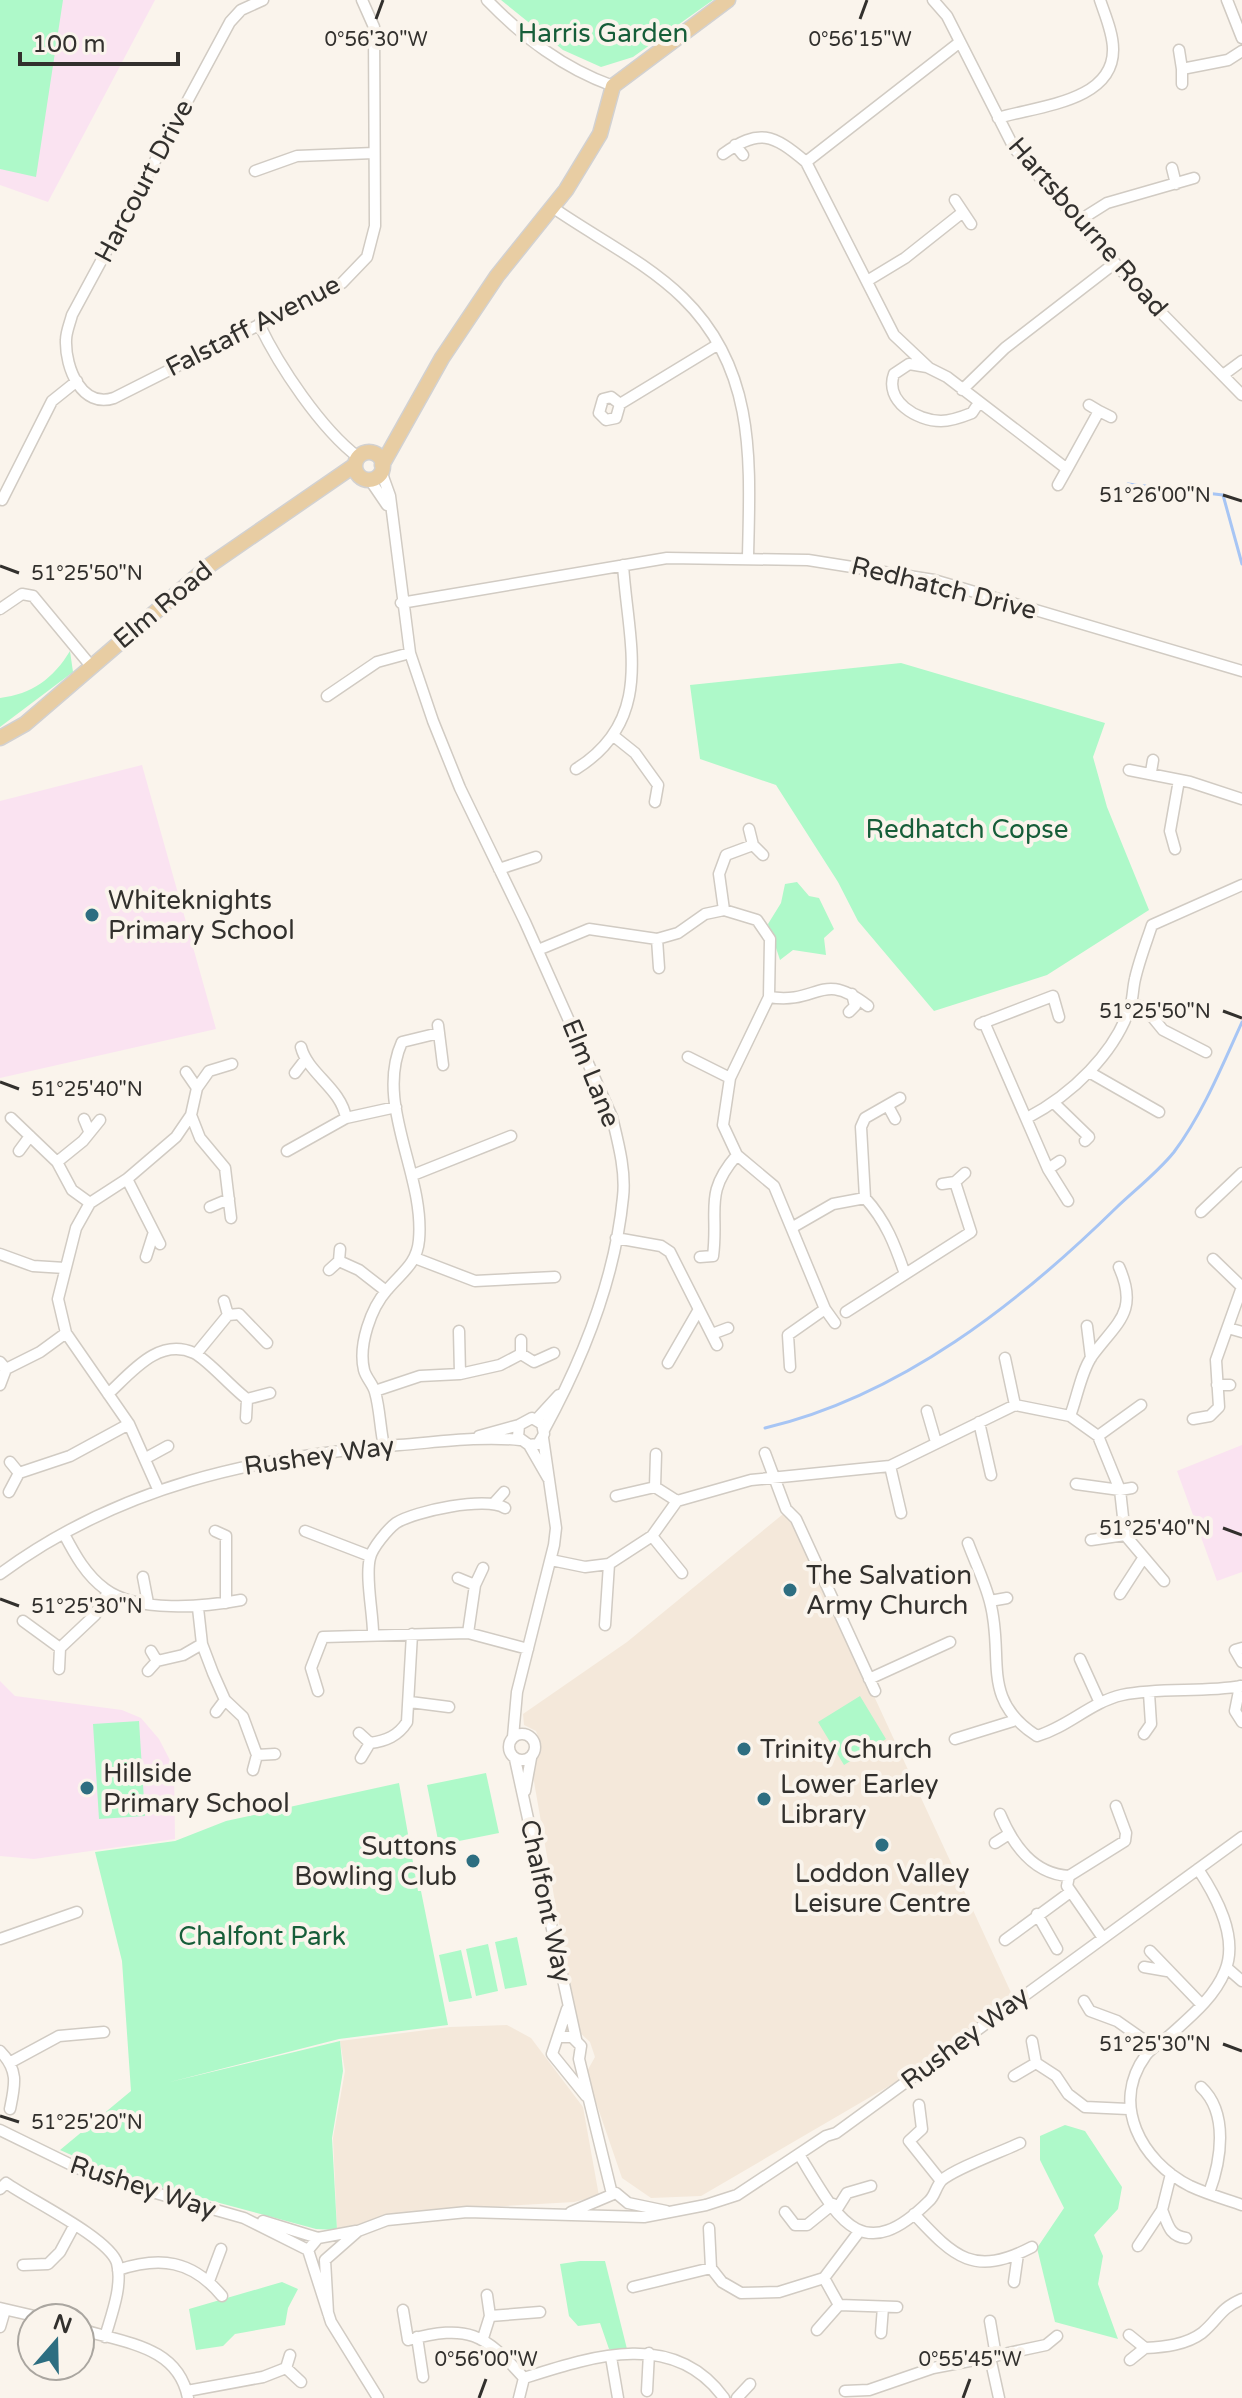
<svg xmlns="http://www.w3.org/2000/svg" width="1242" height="2398" font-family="'Varela Round',sans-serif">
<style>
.built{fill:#f4e8da}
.education{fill:#fae3f1}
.green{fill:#aef9c9}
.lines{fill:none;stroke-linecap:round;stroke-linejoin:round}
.stream{stroke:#a7c5f4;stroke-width:3}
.minor-casing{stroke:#d1cbc3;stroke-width:13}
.major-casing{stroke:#d2d1d1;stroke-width:17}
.minor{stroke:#fff;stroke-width:10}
.major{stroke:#e8cda3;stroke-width:14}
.ticks{fill:none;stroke:#32302d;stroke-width:3}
.poi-dot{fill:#2d6e81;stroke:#faf4ec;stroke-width:3}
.labels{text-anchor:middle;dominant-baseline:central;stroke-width:8;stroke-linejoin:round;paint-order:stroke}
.park-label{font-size:26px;fill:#165e39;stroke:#faf4ec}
.street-label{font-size:26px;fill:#32302d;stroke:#faf4ec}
.poi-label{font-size:26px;fill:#32302d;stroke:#faf4ec;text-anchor:start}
.ticks-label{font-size:20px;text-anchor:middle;fill:#32302d;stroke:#faf4ec;stroke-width:8;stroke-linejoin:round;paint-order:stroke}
</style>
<rect width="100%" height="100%" fill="#faf4ec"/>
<!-- built -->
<path class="built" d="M788,1510L1014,1999L920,2068L701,2196L651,2198L622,2178L586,2073L595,2057L590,2042L578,2031L575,2017L529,1753L539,1739L536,1731L524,1725L523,1714L627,1642Z
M507,2025L531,2038L583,2107L599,2196L574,2202L469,2208L337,2230L333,2138L345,2071L340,2041L450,2027Z"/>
<!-- education -->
<path class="education" d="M0,0H155L48,202L0,185Z
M142,765L216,1029L0,1078V801Z
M1242,1445V1572L1217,1581L1177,1471Z
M0,1681L15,1696L122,1710L141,1718L159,1739L174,1768L175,1839L34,1859L0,1856Z"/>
<!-- green -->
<path class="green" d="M0,0H63L36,177L0,169Z
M501,0H713L633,57L601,67L563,50Z
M70,651L73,672L0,727V698C32,694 53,679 70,651Z
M901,663L1105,723L1093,757L1107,807L1149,910L1047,975L934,1011L858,921L838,882L776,785L700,759L690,685Z
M797,882L809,896L819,898L834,929L824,938L826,955L793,950L780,960L768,924L781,903L785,884Z
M860,1696L886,1739L844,1765L818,1722Z
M139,1721L145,1816L99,1819L93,1724Z
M486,1773L499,1833L439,1845L427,1785Z
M399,1783L418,1891H421L448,2025L339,2039L170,2082L340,2041L343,2071L332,2138L337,2230L316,2229L119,2176L60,2150L131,2091L122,1961L95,1852L175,1841L226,1821Z
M517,1937L527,1985L505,1989L495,1942Z
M488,1944L498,1991L476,1996L466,1949Z
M461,1950L472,1998L449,2002L439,1955Z
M1065,2125L1085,2131L1122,2187L1118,2209L1094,2235L1103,2256L1098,2284L1118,2339L1055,2322L1037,2248L1064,2208L1040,2160V2136Z
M580,2261H605L627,2349H609L600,2323L578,2326L569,2316L560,2264Z
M282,2282L298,2289L288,2308L285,2325L235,2334L223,2346L196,2350L189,2309Z"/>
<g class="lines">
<!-- stream -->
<path class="stream" d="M1128,484L1223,495L1242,564
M765,1428C901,1396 1019,1303 1117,1207C1136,1189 1158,1172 1174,1152C1203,1113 1222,1066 1242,1022"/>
<!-- minor casing -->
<g class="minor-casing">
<path id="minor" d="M263,0L241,10L230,22L72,315C70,323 66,332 66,340C65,368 82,409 114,398L342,283L367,257L375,226L374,27L362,0
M487,0C524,38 563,68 613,86
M933,0L947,16L1014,148L1136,287L1242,395
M1227,0L1242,38
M1179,50L1182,69L1228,60L1242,51
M1182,84V69
M998,118C1037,106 1114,102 1113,49C1113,33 1105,15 1100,0
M735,145L743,155
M723,154C759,128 773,134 806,162L960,42
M806,162L894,335L929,368L947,377L1067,469L1099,411L1089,405
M1172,168L1176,184
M255,171L297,156L374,153
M552,207C595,237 646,262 683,298C757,370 750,463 748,557
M963,212L971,224
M1080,220L1107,203L1194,178
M867,281L905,258L963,212L955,200
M259,324C279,366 321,429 358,457
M927,367L909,364L894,374C884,401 917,421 941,421C951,421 962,417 972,413L978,404
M1223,375L1242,361
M962,390L1005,348L1115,263
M620,404L611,397L603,399L599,413L606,420L616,418L620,404L717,345
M1099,411L1111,417
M381,471L390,496L410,653L433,721L460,788L525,922L612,1117C618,1142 626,1171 623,1197C615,1279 583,1359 544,1430
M370,480L387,505
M1058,485L1067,469
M2,500L52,401L77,381
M401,603L667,558L808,560L934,580L1242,671
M0,609L22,594L33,596L91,666
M327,696L377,662L410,653
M615,737L635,753L658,785L655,802
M576,769C656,719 628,643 623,565
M1129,770L1190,782L1242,799
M1151,772L1153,760
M753,845L763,855
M1175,849L1170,831L1179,780
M499,869L536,857
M724,910L719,874L726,855L753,845L749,829
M657,939L659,968
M538,950L589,929L657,939L678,933L705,914L724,910L757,920L770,939L769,997L730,1078L723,1125L737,1155L774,1186L825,1309L788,1335L790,1367
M769,997C820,1005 820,969 868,1006
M1131,1003L1145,1008L1163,1030L1206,1052
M849,1012L855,1006L852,994
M984,1022L1048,1169L1068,1201
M980,1024L1053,996L1059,1017
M438,1025L443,1065
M301,1047C308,1074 341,1088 346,1118
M688,1057L730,1078
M1089,1072L1159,1112
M295,1073L305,1060
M197,1088L209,1071L232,1064
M1055,1104L1089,1137L1085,1141
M888,1106L895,1119
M191,1115L200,1138L225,1168L231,1218
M11,1118L57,1162L72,1190L90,1203
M1027,1118C1071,1095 1116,1053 1131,1004C1133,996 1133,987 1135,979C1139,961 1146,943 1152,925L1242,885
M84,1119L89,1131
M19,1151L30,1136
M287,1151L346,1118L396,1107
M57,1162L83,1141L100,1120
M1048,1169L1060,1161
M413,1175L511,1136
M127,1179L160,1244
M942,1184L955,1182
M865,1198L861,1127L865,1118L900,1098
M210,1207L229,1199
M1201,1212L1242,1173
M793,1227L833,1204L865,1198C886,1221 895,1245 905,1274
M616,1238L661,1246L670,1252L717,1345
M340,1249L339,1261L359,1270L386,1291
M0,1254L33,1266L65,1268
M146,1257L153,1235
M700,1257L713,1256C719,1210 703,1194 737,1155
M415,1258L475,1281L555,1277
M1213,1259L1242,1287
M329,1270L339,1261
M825,1309L835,1323
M846,1312L971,1232L955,1182L965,1173
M228,1315L239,1314L267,1343
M1087,1326L1091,1358
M1228,1328L1242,1332
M712,1334L728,1328
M521,1340V1354
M196,1354L228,1315L224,1301
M1005,1358L1015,1405
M0,1362L6,1369L40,1352L66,1333
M668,1363L698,1311
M460,1374L500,1365L521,1354L534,1362L554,1353
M0,1385L6,1369
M1217,1385H1230
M375,1391L420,1376L460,1374L459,1331
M108,1394C131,1373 158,1337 194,1353C207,1359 232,1388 247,1399L246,1418
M247,1399L270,1393
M927,1411L936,1442
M1070,1416C1077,1398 1081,1372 1092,1356C1117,1322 1139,1312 1119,1267
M1193,1419L1210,1416L1219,1407L1216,1360L1242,1287
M536,1420L559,1395
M979,1422L991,1475
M479,1436L519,1425
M1098,1436L1141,1405
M529,1445L538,1444L544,1434L542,1424L532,1418L519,1425L518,1437L529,1445L548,1478
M384,1446C380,1429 380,1409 375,1392C373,1384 366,1378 364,1370C358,1345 371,1308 387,1290C401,1273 417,1264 419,1240C425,1174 374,1104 402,1042L439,1033
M765,1453L786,1509L796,1519L875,1691
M656,1454L655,1487L677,1501
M146,1458L168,1446
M10,1462L19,1473
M890,1466L901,1513
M1076,1484L1120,1490L1132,1488
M158,1489L129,1424L66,1333L58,1299L76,1228L90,1203L127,1179L176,1137L191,1115L197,1088L186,1072
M9,1492L19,1473L70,1456L129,1424
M616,1496L655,1487
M495,1502L504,1492
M215,1531L226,1536V1603
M305,1531L370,1556
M64,1534C75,1555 86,1575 105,1589C137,1613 204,1607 241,1600
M652,1536L682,1573
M1091,1540L1125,1535
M968,1543C975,1562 985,1582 990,1602C1005,1657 979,1699 1037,1736C1068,1727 1091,1702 1122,1695C1161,1687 1203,1693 1242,1686
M551,1560L585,1567L609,1564L652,1536L677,1501L751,1480L890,1466L1015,1405L1070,1416L1098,1436L1120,1490L1125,1535L1164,1581
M0,1574C119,1486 254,1457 399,1445C439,1442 480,1436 520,1440
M143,1577L148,1603
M458,1578L475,1585
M1120,1594L1142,1560
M990,1601L1007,1598
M198,1608L202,1644L213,1673L225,1700L243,1717L257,1755L275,1754
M23,1621L60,1648L95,1615L108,1592
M605,1625L609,1564
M373,1633C373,1613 365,1576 370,1558C372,1548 388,1529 396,1523C415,1511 486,1496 505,1508
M468,1633L475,1585L483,1568
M1242,1648L1235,1650L1242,1662
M151,1651L157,1661L183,1655L202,1644
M1080,1659L1100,1703
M59,1669L60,1648
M148,1671L157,1661
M869,1679L950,1642
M1240,1686L1235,1711L1242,1722
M318,1691L311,1668L323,1637L468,1633L528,1649
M410,1702L449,1707
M216,1712L225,1700
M359,1733L370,1743
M509 1747a13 13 0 1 1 26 0a13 13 0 1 1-26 0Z
M1144,1734L1151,1724L1149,1693
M513,1737L517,1692L554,1545L556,1528L543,1438
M955,1739L1013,1721
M361,1758L370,1743C386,1741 398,1736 407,1722L412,1634
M515,1759L576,2039
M253,1770L257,1755
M525,1791L531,1758
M1000,1814C1013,1845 1033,1874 1069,1876
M995,1843L1009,1834
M1198,1869C1216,1896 1239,1937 1225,1971C1214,1998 1190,2017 1169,2036C1162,2042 1152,2047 1146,2055C1110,2104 1141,2161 1190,2186C1207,2194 1225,2199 1242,2205
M1037,1914L1057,1949
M1103,1938L1067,1886L1069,1876L1125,1841L1126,1833L1116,1806
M0,1939L77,1912
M1005,1940L1069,1893
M1150,1951L1202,2005
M1144,1967L1167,1971
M1227,1968L1242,1981
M1084,2001L1090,2011L1117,2021L1154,2047
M567,2009L552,2054L586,2096
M560,2037H572L581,2046L579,2059L612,2194
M1032,2041L1036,2063L1056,2076L1068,2094L1085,2107L1128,2109
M0,2051C19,2070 15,2085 10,2109
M11,2062L59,2036L104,2032
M1014,2076L1036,2063
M1201,2087C1229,2113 1221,2161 1209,2193
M919,2105L922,2129L909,2141L941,2181
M0,2130L92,2175L244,2218L308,2250
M800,2156C837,2217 861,2269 929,2201C935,2196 936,2186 942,2180C956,2168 1001,2152 1020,2143
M0,2189L6,2183C32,2201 109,2238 117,2263C123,2286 111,2316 105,2337
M628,2203L666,2211
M837,2209L847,2193L871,2186
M1162,2210C1168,2224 1169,2236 1186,2238
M571,2212L616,2193L628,2203
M785,2212L795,2225H807L833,2204
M914,2214C955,2258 974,2277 1032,2247
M263,2221L318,2238
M709,2228L711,2268
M356,2231L318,2238L308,2250L331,2322L378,2398
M1138,2246L1162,2210L1171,2174
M23,2265L48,2264L60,2252L74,2226
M118,2270C160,2256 192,2260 222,2296
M824,2278L839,2305L897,2307
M209,2281L221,2249
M1014,2282L1018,2254
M633,2287L711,2268L722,2282L741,2293L779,2292L824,2278L858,2233
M487,2295L490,2316
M0,2308L43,2318
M403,2310L408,2340C468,2324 484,2333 524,2378
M328,2313L325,2260L358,2231L387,2220L467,2212L644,2217L706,2205L737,2195L826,2136L836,2133L1242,1837
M990,2321L996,2356
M0,2327L5,2310
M80,2329C123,2343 178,2345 188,2398
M817,2330L839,2305
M881,2333L883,2307
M1129,2335L1145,2348C1164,2347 1186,2345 1202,2333C1219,2319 1219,2309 1242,2299
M417,2337L423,2377
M483,2338L490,2316L540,2312
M611,2357L618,2398
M990,2357L1046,2345L1057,2336
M1130,2360L1145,2348
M286,2368L290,2355
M524,2378C593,2356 674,2329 724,2398
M187,2391L263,2377L286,2368L301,2382
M647,2391L649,2353
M845,2391L869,2390L933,2368L990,2357L999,2398
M519,2398L524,2378
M737,2398L750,2384"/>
</g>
<!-- major casing -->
<g class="major-casing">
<path id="major" d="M355 466a14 14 0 1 1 28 0a14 14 0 1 1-28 0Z
M382,465L442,358L497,276L566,190L600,134L613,86L728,0
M0,738L25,724L210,565L355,465"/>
</g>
<!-- minor -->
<use href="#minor" class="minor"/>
<!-- major -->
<use href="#major" class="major"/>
</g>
<!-- ticks -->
<path class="ticks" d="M376,19L383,0M860,19L867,0M1223,495L1242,501M0,566L19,573M1223,1011L1242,1018M0,1082L19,1089M1223,1528L1242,1535M0,1599L19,1606M1223,2044L1242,2051M0,2116L19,2122M479,2398L486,2379M963,2398L970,2379"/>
<!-- markers -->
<g class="poi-dot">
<circle cx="92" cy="915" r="8"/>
<circle cx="790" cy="1590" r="8"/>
<circle cx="744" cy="1749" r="8"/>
<circle cx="87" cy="1788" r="8"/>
<circle cx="764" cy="1799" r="8"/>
<circle cx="882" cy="1845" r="8"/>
<circle cx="473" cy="1861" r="8"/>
</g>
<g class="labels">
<!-- park labels -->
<g class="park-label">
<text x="603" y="33">Harris Garden</text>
<text x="967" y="829">Redhatch Copse</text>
<text x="262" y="1936">Chalfont Park</text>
</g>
<!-- street labels -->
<g class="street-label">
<text transform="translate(144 181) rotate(-62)">Harcourt Drive</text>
<text transform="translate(1088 227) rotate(49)">Hartsbourne Road</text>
<text transform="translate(253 326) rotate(-27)">Falstaff Avenue</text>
<text transform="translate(944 588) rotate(14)">Redhatch Drive</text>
<text transform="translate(163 605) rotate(-40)">Elm Road</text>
<text transform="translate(591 1073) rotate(68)">Elm Lane</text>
<text transform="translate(319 1456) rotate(-8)">Rushey Way</text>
<text transform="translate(546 1901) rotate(78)">Chalfont Way</text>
<text transform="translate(965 2038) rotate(-37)">Rushey Way</text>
<text transform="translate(143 2187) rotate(18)">Rushey Way</text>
</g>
<!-- poi labels -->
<g class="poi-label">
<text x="108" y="900">Whiteknights<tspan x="108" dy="30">Primary School</tspan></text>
<text x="806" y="1575">The Salvation<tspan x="806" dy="30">Army Church</tspan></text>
<text x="760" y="1749">Trinity Church</text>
<text x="103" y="1773">Hillside<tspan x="103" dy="30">Primary School</tspan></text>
<text x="780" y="1784">Lower Earley<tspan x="780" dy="30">Library</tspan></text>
<text x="457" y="1846" text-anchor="end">Suttons<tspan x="457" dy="30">Bowling Club</tspan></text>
<text x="882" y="1873" text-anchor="middle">Loddon Valley<tspan x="882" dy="30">Leisure Centre</tspan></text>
</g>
</g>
<g class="ticks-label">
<text x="376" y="46">0°56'30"W</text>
<text x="860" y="46">0°56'15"W</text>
<text x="1155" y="502">51°26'00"N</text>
<text x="87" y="580">51°25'50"N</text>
<text x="1155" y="1018">51°25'50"N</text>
<text x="87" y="1096">51°25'40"N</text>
<text x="1155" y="1535">51°25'40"N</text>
<text x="87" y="1613">51°25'30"N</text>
<text x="1155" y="2051">51°25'30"N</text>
<text x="87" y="2129">51°25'20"N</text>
<text x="486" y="2366">0°56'00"W</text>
<text x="970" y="2366">0°55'45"W</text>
</g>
<!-- north arrow -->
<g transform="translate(56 2342) rotate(20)"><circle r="38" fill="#faf4ec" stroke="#aaa6a0" stroke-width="2"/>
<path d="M0-6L14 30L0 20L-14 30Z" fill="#2d6e81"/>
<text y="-12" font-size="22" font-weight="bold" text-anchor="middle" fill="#32302d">N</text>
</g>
<!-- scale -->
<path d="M20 52v12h158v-12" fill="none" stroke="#32302d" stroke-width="4"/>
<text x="32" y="52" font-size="24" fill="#32302d" stroke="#faf4ec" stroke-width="6" paint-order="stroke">100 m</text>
</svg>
